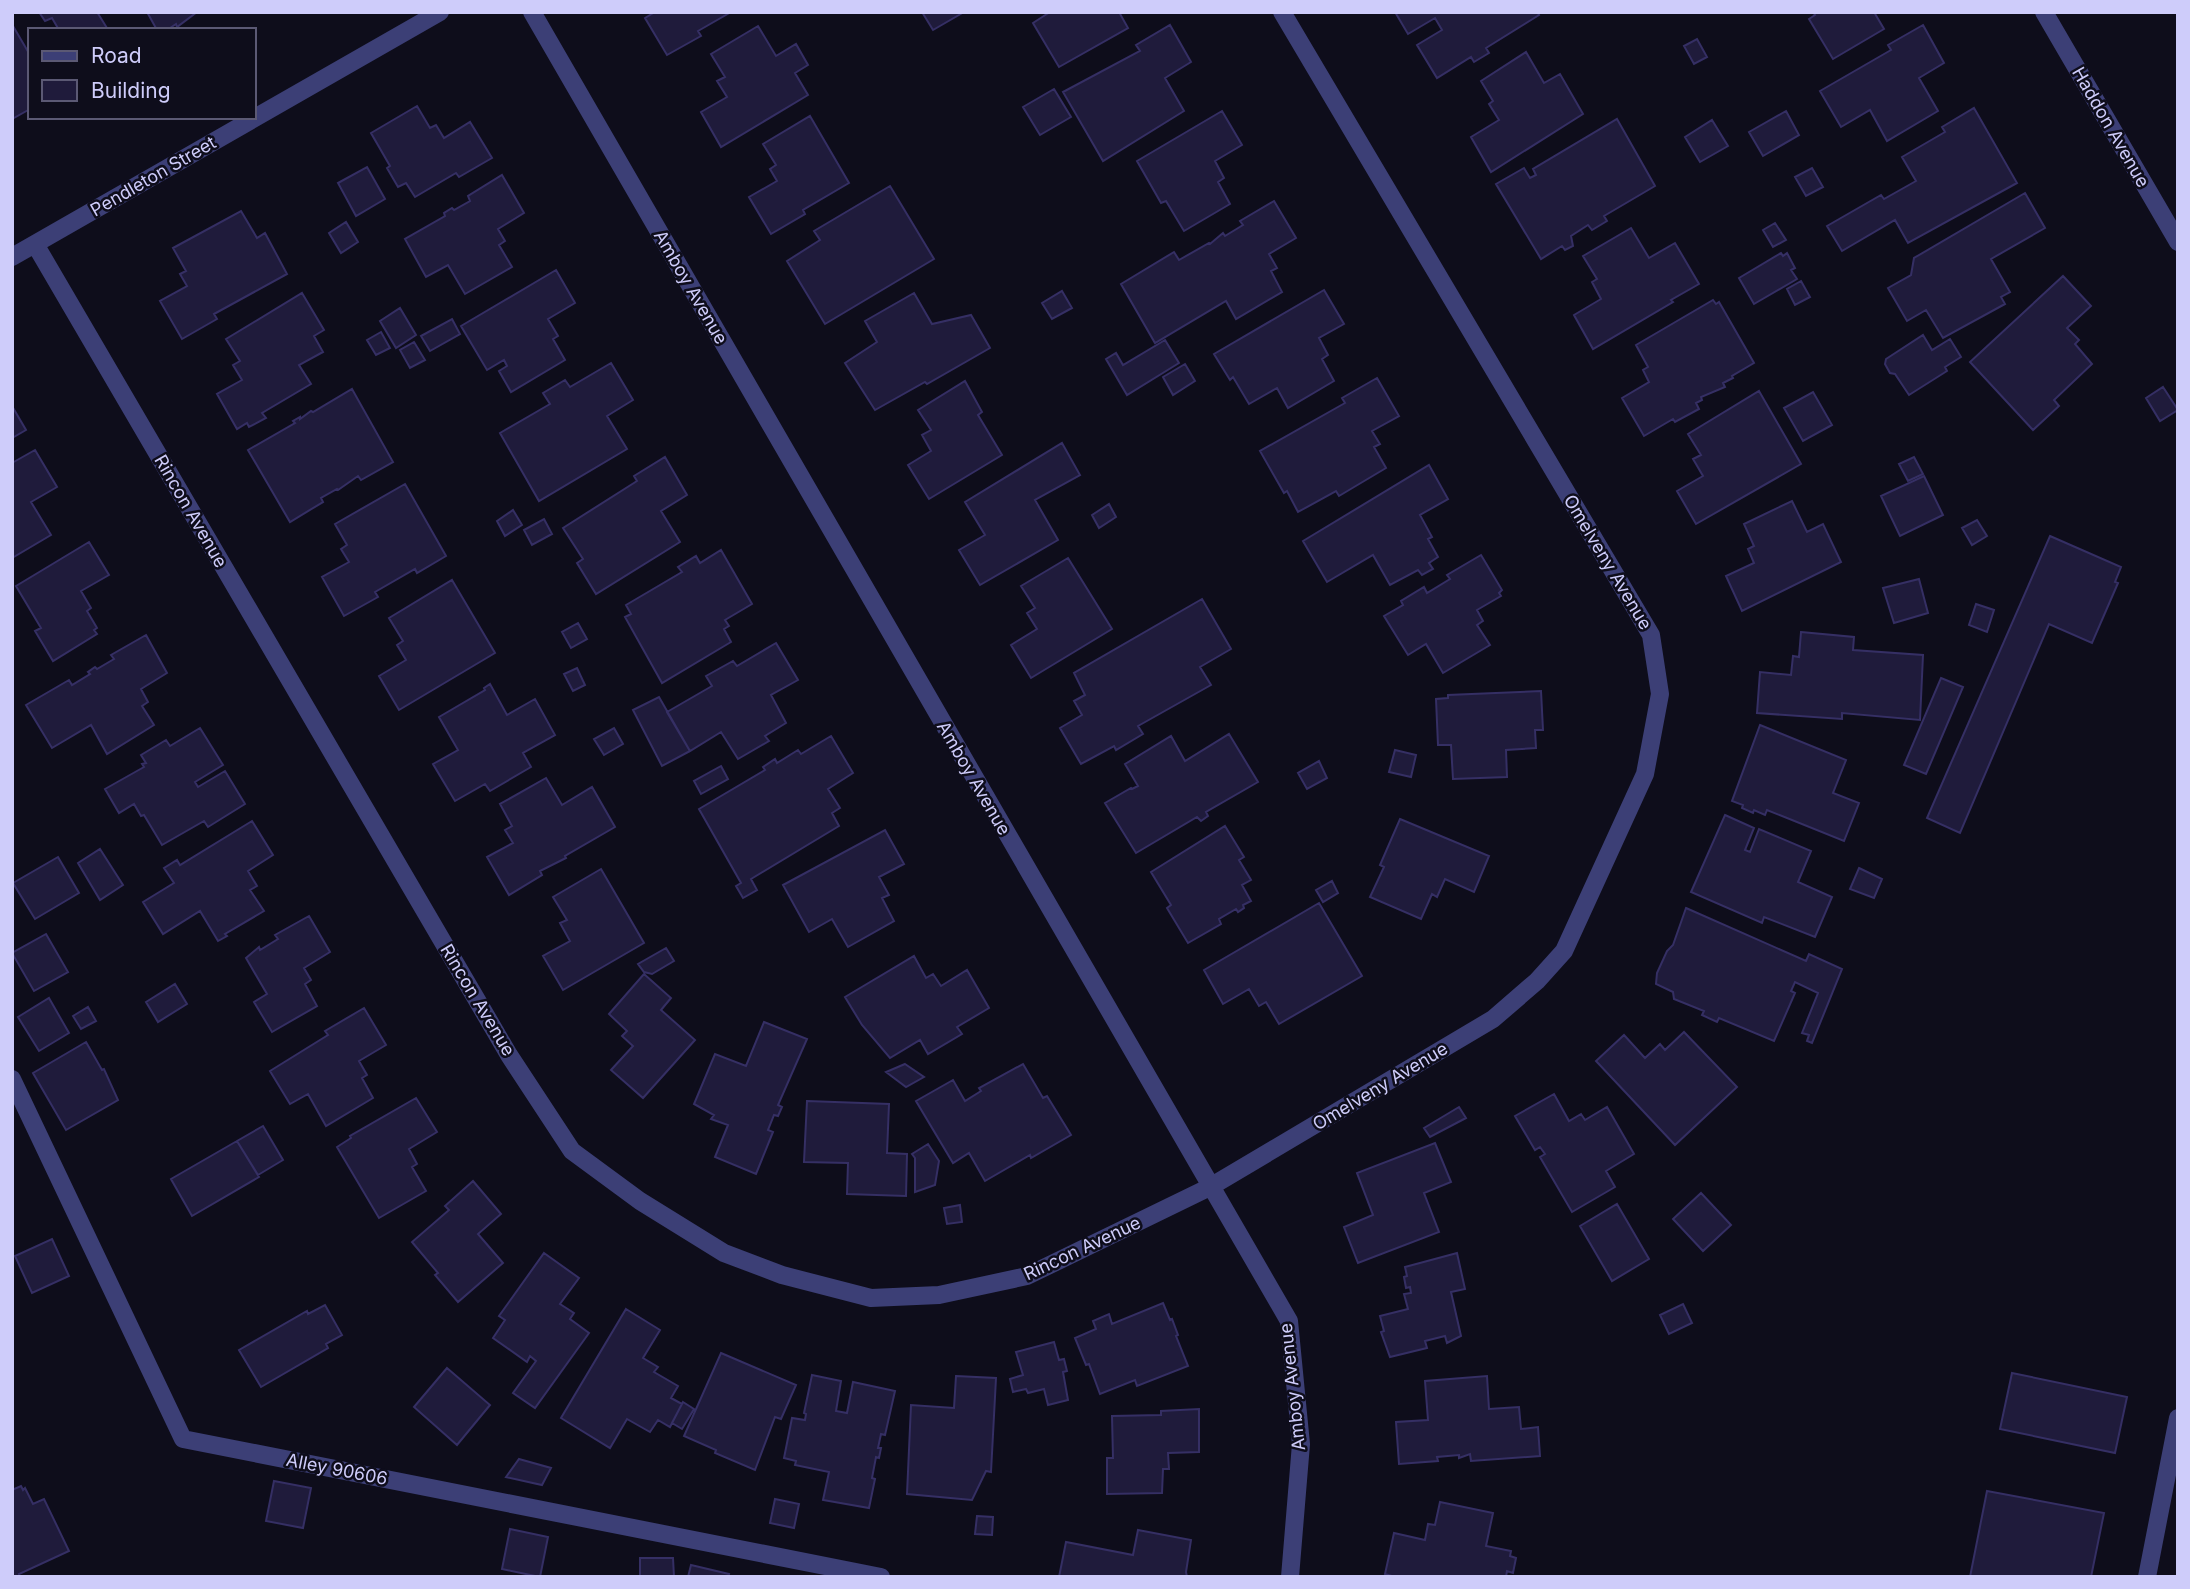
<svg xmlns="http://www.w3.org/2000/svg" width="2190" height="1589" font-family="Inter,sans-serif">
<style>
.building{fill:#1f1b3b;stroke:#352f64;stroke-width:2}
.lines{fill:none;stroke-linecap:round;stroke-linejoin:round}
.minor{stroke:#3c3f76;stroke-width:18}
.labels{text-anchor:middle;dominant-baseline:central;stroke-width:5;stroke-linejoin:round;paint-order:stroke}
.street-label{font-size:18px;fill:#ceccfa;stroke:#0e0d1b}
</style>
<rect width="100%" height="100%" fill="#0e0d1b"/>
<!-- building -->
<path class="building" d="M39,12H97L107,28L103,30H59L52,18L45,21Z
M147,12H197L177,27L176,24L167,30H157Z
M655,12H731L698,31L701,36L667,55L645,18Z
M922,12H964L933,30Z
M1050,12H1119L1128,28L1059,67L1033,23Z
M1395,12H1537L1539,15L1486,48L1489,53L1474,62L1471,57L1437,78L1417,45L1442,30L1435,18L1408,34Z
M1813,12H1874L1884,29L1833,59L1809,19L1815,15Z
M1170,25L1191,62L1165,78L1184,111L1103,161L1063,92L1140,51L1136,45Z
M1923,25L1944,63L1919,78L1938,111L1887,141L1870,110L1841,127L1820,91L1891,50L1888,45Z
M13,26L30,55V109L12,119Z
M758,26L776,56L796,44L808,65L795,73L808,95L721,147L701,112L727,97L717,81L725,77L711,54Z
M1697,39L1707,57L1694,64L1684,46Z
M1526,52L1544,83L1560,74L1583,114L1491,172L1471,137L1499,120L1489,104L1493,101L1481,81Z
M1054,89L1071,117L1040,135L1023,107Z
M417,106L430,128L436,125L444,138L470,122L492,158L459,177L456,173L415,197L406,183L398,187L387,168L390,166L371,133Z
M1974,108L2017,183L1908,243L1895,220L1842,251L1827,226L1881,195L1884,199L1916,181L1902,157L1945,132L1942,127Z
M1222,111L1242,145L1215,161L1224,178L1218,182L1230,204L1184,231L1166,201L1161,203L1137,161Z
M1786,111L1799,135L1763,156L1749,132Z
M810,116L849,183L803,210L805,214L771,234L749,197L777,181L770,169L776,165L763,144Z
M1617,119L1655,186L1604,216L1607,221L1592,230L1588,225L1571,236L1573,246L1565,250L1562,246L1541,259L1496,184L1524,168L1530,178L1536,175L1533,169Z
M1712,120L1728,146L1700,162L1685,137Z
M367,167L385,199L356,216L338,183Z
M1812,168L1823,187L1806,196L1795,177Z
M502,175L524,213L498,229L505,241L499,245L512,267L465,294L448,265L426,277L405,239L445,216L444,213L452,208L454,210L470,201L468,196Z
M890,186L934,259L825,324L787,261L820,240L814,231Z
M2025,193L2045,228L1991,259L2010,292L2001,297L2005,304L1943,338L1926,310L1907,321L1888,288L1911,275L1914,258Z
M1274,201L1296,238L1269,254L1277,268L1271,271L1282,292L1236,319L1226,301L1155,343L1121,284L1174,252L1179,260L1209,243L1210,244L1223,233L1225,236L1243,225L1240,221Z
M241,211L257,238L265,233L287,274L214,314L217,319L182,339L160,301L187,286L180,274L186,271L173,248Z
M346,222L358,242L341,253L329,233Z
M1775,223L1786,240L1773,247L1763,230Z
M1631,228L1649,258L1675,243L1699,284L1671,300L1673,302L1593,349L1574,315L1601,299L1592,282L1597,279L1583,256Z
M1781,253L1783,256L1787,253L1795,268L1791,270L1797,279L1754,304L1739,278Z
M556,270L575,303L548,319L558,336L553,339L565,360L511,392L499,371L507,366L504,360L487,370L461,326Z
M2063,276L2091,306L2067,328L2079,340L2075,344L2092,364L2054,400L2059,406L2033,430L1970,362Z
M1801,281L1810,297L1795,305L1787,289Z
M1324,290L1344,324L1319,338L1328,355L1322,359L1334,381L1288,408L1277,388L1249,404L1233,377L1230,380L1214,354Z
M1062,291L1072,308L1052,319L1042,303Z
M302,293L324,330L314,336L323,352L299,365L311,384L262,413L266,418L249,427L247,423L237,429L217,394L242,380L233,365L240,361L226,339Z
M914,293L932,324L971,315L990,348L927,384L925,382L875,410L845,363L877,342L865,321Z
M1713,300L1716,304L1719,302L1754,363L1732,376L1733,378L1723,383L1725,387L1701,397L1702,400L1696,403L1699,409L1675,422L1673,419L1644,436L1622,398L1649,382L1643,370L1648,367L1636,345Z
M400,308L416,335L396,348L380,321Z
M452,319L460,334L430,351L421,336Z
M381,332L390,348L376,355L367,340Z
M1923,335L1932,350L1950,339L1961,357L1945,367L1947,371L1909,395L1895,374L1890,373L1885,364L1886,359Z
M1165,340L1179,363L1127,395L1106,359L1116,353L1123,365Z
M414,342L425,360L410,368L400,350Z
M611,363L633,400L607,416L627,449L539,501L500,433L550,404L543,393L565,380L570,387Z
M1185,364L1195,381L1173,395L1163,377Z
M1377,378L1399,416L1372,431L1380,444L1374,447L1386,468L1339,496L1336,491L1298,512L1287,491L1284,493L1260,451L1345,403L1342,398Z
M965,381L982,412L978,415L1002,455L929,499L908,465L931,451L922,435L931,430L918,410Z
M2163,387L2178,410L2160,421L2146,398Z
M352,389L393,462L361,480L358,476L338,490L337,489L321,498L323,502L290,522L248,450L295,423L293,421L300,417V419L311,411L313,412Z
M1759,391L1801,464L1696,524L1677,491L1703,476L1693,459L1701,455L1688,434Z
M1813,392L1832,425L1803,441L1784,408Z
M12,406L26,430L12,438Z
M1062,443L1080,475L1035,500L1058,540L980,585L959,550L985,535L965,502Z
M35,450L57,487L31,502L51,535L12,558V463Z
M665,457L687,495L661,511L680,542L596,594L577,563L583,559L563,528L637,481L634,476Z
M1914,457L1923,474L1908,481L1899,464Z
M1429,465L1448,499L1420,515L1432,537L1428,539L1438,557L1429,563L1433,569L1422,575L1418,570L1390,585L1373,555L1327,582L1303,541Z
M1924,476L1943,515L1900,536L1881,496Z
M405,484L446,556L417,573L415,569L375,592L378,597L344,616L322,577L349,562L341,549L347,545L335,524Z
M1792,501L1807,532L1823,524L1841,562L1742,611L1726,576L1754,563L1748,549L1754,546L1744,524Z
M1109,504L1116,517L1099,528L1092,515Z
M513,510L522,525L505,536L497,521Z
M544,519L552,534L532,545L524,530Z
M1977,520L1987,536L1972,545L1962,528Z
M2050,536L2121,567L2115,582L2118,583L2092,643L2049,624L1960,833L1927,818Z
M89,542L109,575L81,591L91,608L87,611L97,628L94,630L97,634L53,661L35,631L41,628L16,586Z
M721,550L752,604L725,620L729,626L724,629L731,642L662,683L625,617L631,614L626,605L682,572L678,567L696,556L700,563Z
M1481,555L1502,590L1499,593L1501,596L1477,610L1483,621L1477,625L1490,645L1443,673L1426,644L1408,655L1384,616L1403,605L1401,601L1424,587L1427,593L1450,579L1447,575Z
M1068,558L1112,629L1031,678L1011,645L1037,629L1027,613L1035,608L1021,586Z
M1919,579L1928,613L1894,623L1883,588Z
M452,580L495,653L399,710L379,676L406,660L397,645L403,641L389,618Z
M1202,599L1231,649L1200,667L1211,685L1138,726L1143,734L1116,750L1114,746L1081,764L1060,728L1082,715L1074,701L1085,695L1074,673Z
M1976,604L1994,610L1987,632L1969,625Z
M578,623L587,639L571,648L562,632Z
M1801,632L1854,637L1853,650L1923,655L1920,720L1842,713V719L1757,713L1760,672L1791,675L1793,656L1799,657Z
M146,635L167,673L141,689L148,702L142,706L154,725L107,754L91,725L52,748L26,705L69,680L72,685L90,674L88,672L95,667L97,669L114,659L111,655Z
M776,643L798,680L771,695L786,723L765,736L769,741L738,759L721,732L690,751L667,712L712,686L706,676L733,661L737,666Z
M577,668L585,685L573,691L564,674Z
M1941,678L1963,687L1926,774L1904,765Z
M490,684L507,715L535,699L555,735L523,753L531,767L490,791L485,784L455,801L433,764L458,750L439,717L485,690L484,688Z
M1541,691L1543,730H1535L1536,748L1506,750L1507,777L1453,779L1451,745H1438L1436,699L1448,698V695Z
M659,697L690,751L662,766L633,710Z
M1760,725L1846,760L1833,793L1859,803L1844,841L1767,810L1765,815L1754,810L1753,813L1742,808L1743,805L1732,801Z
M200,728L223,765L195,782L198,787L225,771L245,804L208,827L204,821L162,845L144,815L141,816L134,804L119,813L105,789L144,767L142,764L146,763L141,755L166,740L170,746Z
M614,728L623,744L604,755L594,739Z
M1229,734L1258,782L1206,812L1208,816L1201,821L1197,817L1136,853L1105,803L1131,788L1132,789L1138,786L1125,764L1171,736L1185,761Z
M831,736L853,773L828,789L840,808L832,813L839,826L751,879L757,890L743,898L736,886L741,883L699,809L765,770L763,767L775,759L777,763L798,750L801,754Z
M1395,750L1416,755L1411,777L1389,772Z
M1319,761L1327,778L1307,789L1298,773Z
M721,766L728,779L701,794L694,781Z
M546,778L562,805L592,787L615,827L565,856L566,858L540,871L542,875L509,895L487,857L513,843L505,830L512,826L500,804Z
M1725,815L1754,828L1745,850L1750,852L1759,829L1811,851L1798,882L1832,897L1815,937L1764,917L1762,923L1691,892Z
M1400,819L1489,856L1474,892L1445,879L1437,897L1432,894L1421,919L1370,897L1384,867L1380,865Z
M252,821L273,855L248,871L257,886L250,890L264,911L225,934L227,936L218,941L200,911L163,934L143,902L174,883L164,868L177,860L180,865Z
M1225,826L1244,857L1239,860L1251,880L1242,885L1251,901L1243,905L1244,908L1238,912L1236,909L1219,919L1221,924L1188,943L1167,908L1171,905L1151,872Z
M885,830L904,864L879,877L889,895L882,898L894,921L848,947L832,919L809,932L783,885Z
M100,849L123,885L100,900L78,863Z
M58,857L79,893L35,919L13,883Z
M1859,868L1882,879L1874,898L1850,889Z
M601,869L644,943L563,990L543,956L570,941L560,923L567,920L553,897Z
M1332,881L1338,893L1323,902L1316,890Z
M1319,903L1362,976L1279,1024L1266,1002L1259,1006L1249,989L1223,1004L1204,970Z
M1686,908L1806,961L1809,954L1842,969L1812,1043L1807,1041L1809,1035L1802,1033L1818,993L1795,982L1791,991L1795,993L1774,1041L1719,1018L1717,1022L1702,1015L1704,1011L1674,999L1673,992L1656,984L1657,973L1667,951L1673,945Z
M309,916L330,952L304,968L311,980L305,984L317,1006L272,1032L254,1002L267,994L246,958L259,947L260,950L278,939L275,935Z
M46,934L68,972L34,991L12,953Z
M666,948L674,961L652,974L644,972L638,964Z
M914,956L926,978L933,974L941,986L967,970L989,1008L957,1027L962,1034L928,1054L920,1040L890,1058L862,1025L845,997Z
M644,974L671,998L661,1010L695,1040L643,1098L611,1070L633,1046L622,1036L627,1031L609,1014Z
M175,984L187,1004L158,1022L146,1002Z
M49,998L69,1033L39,1051L18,1017Z
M88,1007L96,1021L81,1029L73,1016Z
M364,1008L386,1045L359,1061L367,1075L362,1078L373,1098L326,1126L308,1094L290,1104L270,1071L328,1035L325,1031Z
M764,1022L807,1039L778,1105L782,1107L778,1116L774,1115L768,1130L773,1132L756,1174L715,1157L728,1125L711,1119L714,1115L694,1104L715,1054L746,1066Z
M1684,1032L1737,1087L1675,1145L1596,1061L1624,1035L1645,1058L1660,1044L1665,1050Z
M86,1042L102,1070L104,1069L118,1100L66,1130L33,1073Z
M905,1064L924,1077L906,1087L886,1072Z
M1023,1064L1043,1098L1047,1096L1071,1135L1031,1158L1030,1155L985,1181L969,1153L953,1163L916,1101L953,1080L965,1101L981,1091L979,1088Z
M1554,1094L1569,1121L1581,1114L1585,1120L1607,1107L1634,1154L1606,1171L1615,1187L1572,1212L1540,1157L1545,1154L1540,1147L1535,1150L1515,1116Z
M416,1098L437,1132L409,1149L417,1164L412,1167L426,1191L379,1218L337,1147L351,1138L350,1136Z
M807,1101L889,1104L887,1153L907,1154L906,1196L847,1194L848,1163L804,1162Z
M1459,1107L1466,1118L1430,1137L1424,1128Z
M263,1126L283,1160L258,1175L237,1141Z
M237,1141L259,1177L192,1216L171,1179Z
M1435,1143L1451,1182L1424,1193L1439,1232L1358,1263L1344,1227L1373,1215L1357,1173Z
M928,1144L939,1161L935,1185L915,1192V1158L912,1154Z
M473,1181L501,1214L478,1234L503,1263L458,1302L435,1275L438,1273L412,1242L449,1210L445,1206Z
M1701,1193L1731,1225L1703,1251L1673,1219Z
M1617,1204L1649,1259L1612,1281L1580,1226Z
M960,1205L962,1222L947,1224L944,1208Z
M52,1239L69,1276L32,1293L15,1256Z
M544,1253L579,1278L560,1304L574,1313L570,1319L589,1333L535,1408L513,1393L536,1361L530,1356L527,1362L493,1338L505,1320L499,1316Z
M1457,1253L1465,1289L1451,1292L1461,1336L1447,1343L1445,1336L1425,1341L1427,1348L1390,1357L1381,1332L1384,1331L1380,1316L1408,1309L1404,1294L1411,1293L1410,1287L1406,1288L1404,1277L1407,1276L1405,1267Z
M1163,1303L1170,1320L1172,1319L1178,1335L1176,1336L1188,1366L1137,1386L1135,1380L1100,1394L1089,1364L1086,1365L1075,1338L1096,1329L1093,1321L1109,1314L1112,1324Z
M1683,1304L1692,1323L1669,1334L1660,1315Z
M325,1305L342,1335L326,1344L328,1348L261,1387L239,1350L307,1311L308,1314Z
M626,1309L660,1330L643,1358L658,1367L654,1372L678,1386L671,1398L682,1404L670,1427L658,1420L650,1432L627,1419L610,1448L561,1418Z
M1054,1342L1059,1360L1064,1359L1067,1371L1063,1372L1068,1400L1048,1405L1044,1389L1028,1393L1026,1389L1013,1392L1010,1379L1023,1375L1016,1352Z
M721,1353L796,1385L781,1419L775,1417L755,1470L715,1453L716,1450L684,1436Z
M447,1368L490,1405L457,1445L414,1407Z
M2012,1373L2127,1397L2115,1453L2000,1429Z
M812,1375L841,1381L836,1411L847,1413L853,1382L895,1391L885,1435L881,1434L878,1448H881L879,1458L876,1457L872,1478L875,1479L869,1508L823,1500L829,1472L795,1465L796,1461L784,1458L792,1418L805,1420L806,1414L804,1413Z
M956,1376L996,1378L991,1472L986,1471L972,1500L907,1494L911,1405L954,1408Z
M1487,1376L1489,1409L1519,1407L1521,1429L1538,1427L1540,1456L1471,1461L1470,1454L1459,1458V1455L1437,1457L1438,1461L1399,1464L1396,1422L1428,1420L1425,1381Z
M683,1402L694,1409L682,1429L672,1423Z
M1199,1409V1452L1168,1453L1169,1469H1163L1162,1493L1107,1494V1458H1113L1112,1416L1161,1415V1411Z
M519,1459L551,1468L542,1485L506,1477Z
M274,1481L311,1488L303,1528L266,1521Z
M21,1486L23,1490L25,1488L33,1504L44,1499L69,1551L19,1574L20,1577H12V1490Z
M1987,1491L2104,1513L2091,1577H1970Z
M775,1499L799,1504L794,1528L770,1523Z
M1440,1502L1493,1513L1486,1546L1511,1551L1510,1556L1516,1558L1513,1573L1507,1571L1506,1577H1395L1385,1574L1394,1533L1425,1540L1428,1524L1435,1525Z
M977,1516L993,1517L992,1535L975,1534Z
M510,1529L548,1537L540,1577L502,1569Z
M1138,1530L1191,1540L1186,1572L1187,1577H1059L1066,1542L1133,1555Z
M640,1558H673L674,1577H640Z
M691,1565L729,1574L728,1577H688Z"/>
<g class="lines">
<!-- minor -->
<path class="minor" d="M532,12L1289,1321L1301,1444L1290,1577
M2044,12L2178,242
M35,244L509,1055L572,1151L640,1201L724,1253L782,1275L871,1298L939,1295L1027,1276L1210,1187L1493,1019L1537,981L1564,951L1645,774L1660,694L1651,635L1282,12
M12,257L440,12
M12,1079L183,1439L881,1577
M2147,1577L2178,1418"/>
</g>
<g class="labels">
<!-- street labels -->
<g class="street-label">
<text transform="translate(2111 127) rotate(60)">Haddon Avenue</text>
<text transform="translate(153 176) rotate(-30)">Pendleton Street</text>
<text transform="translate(691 287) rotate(60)">Amboy Avenue</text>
<text transform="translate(191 511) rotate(60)">Rincon Avenue</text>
<text transform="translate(1608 562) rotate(59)">Omelveny Avenue</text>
<text transform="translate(974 778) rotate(60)">Amboy Avenue</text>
<text transform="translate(478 1000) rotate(59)">Rincon Avenue</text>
<text transform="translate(1380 1086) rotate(-31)">Omelveny Avenue</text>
<text transform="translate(1082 1248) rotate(-25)">Rincon Avenue</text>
<text transform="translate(1292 1387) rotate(-96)">Amboy Avenue</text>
<text transform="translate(337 1469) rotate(11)">Alley 90606</text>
</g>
</g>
<!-- border -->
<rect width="2190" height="1589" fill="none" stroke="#ceccfa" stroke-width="28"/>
<!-- legend -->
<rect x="28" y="28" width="228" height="91" fill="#0e0d1b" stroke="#5b5974" stroke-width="2"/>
<rect x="42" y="51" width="35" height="10" fill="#3c3f76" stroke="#5b5974" stroke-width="2"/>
<text x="91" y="63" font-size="21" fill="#ceccfa">Road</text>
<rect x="42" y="80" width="35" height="21" fill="#1f1b3b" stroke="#5b5974" stroke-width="2"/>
<text x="91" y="98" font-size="21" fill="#ceccfa">Building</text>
</svg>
